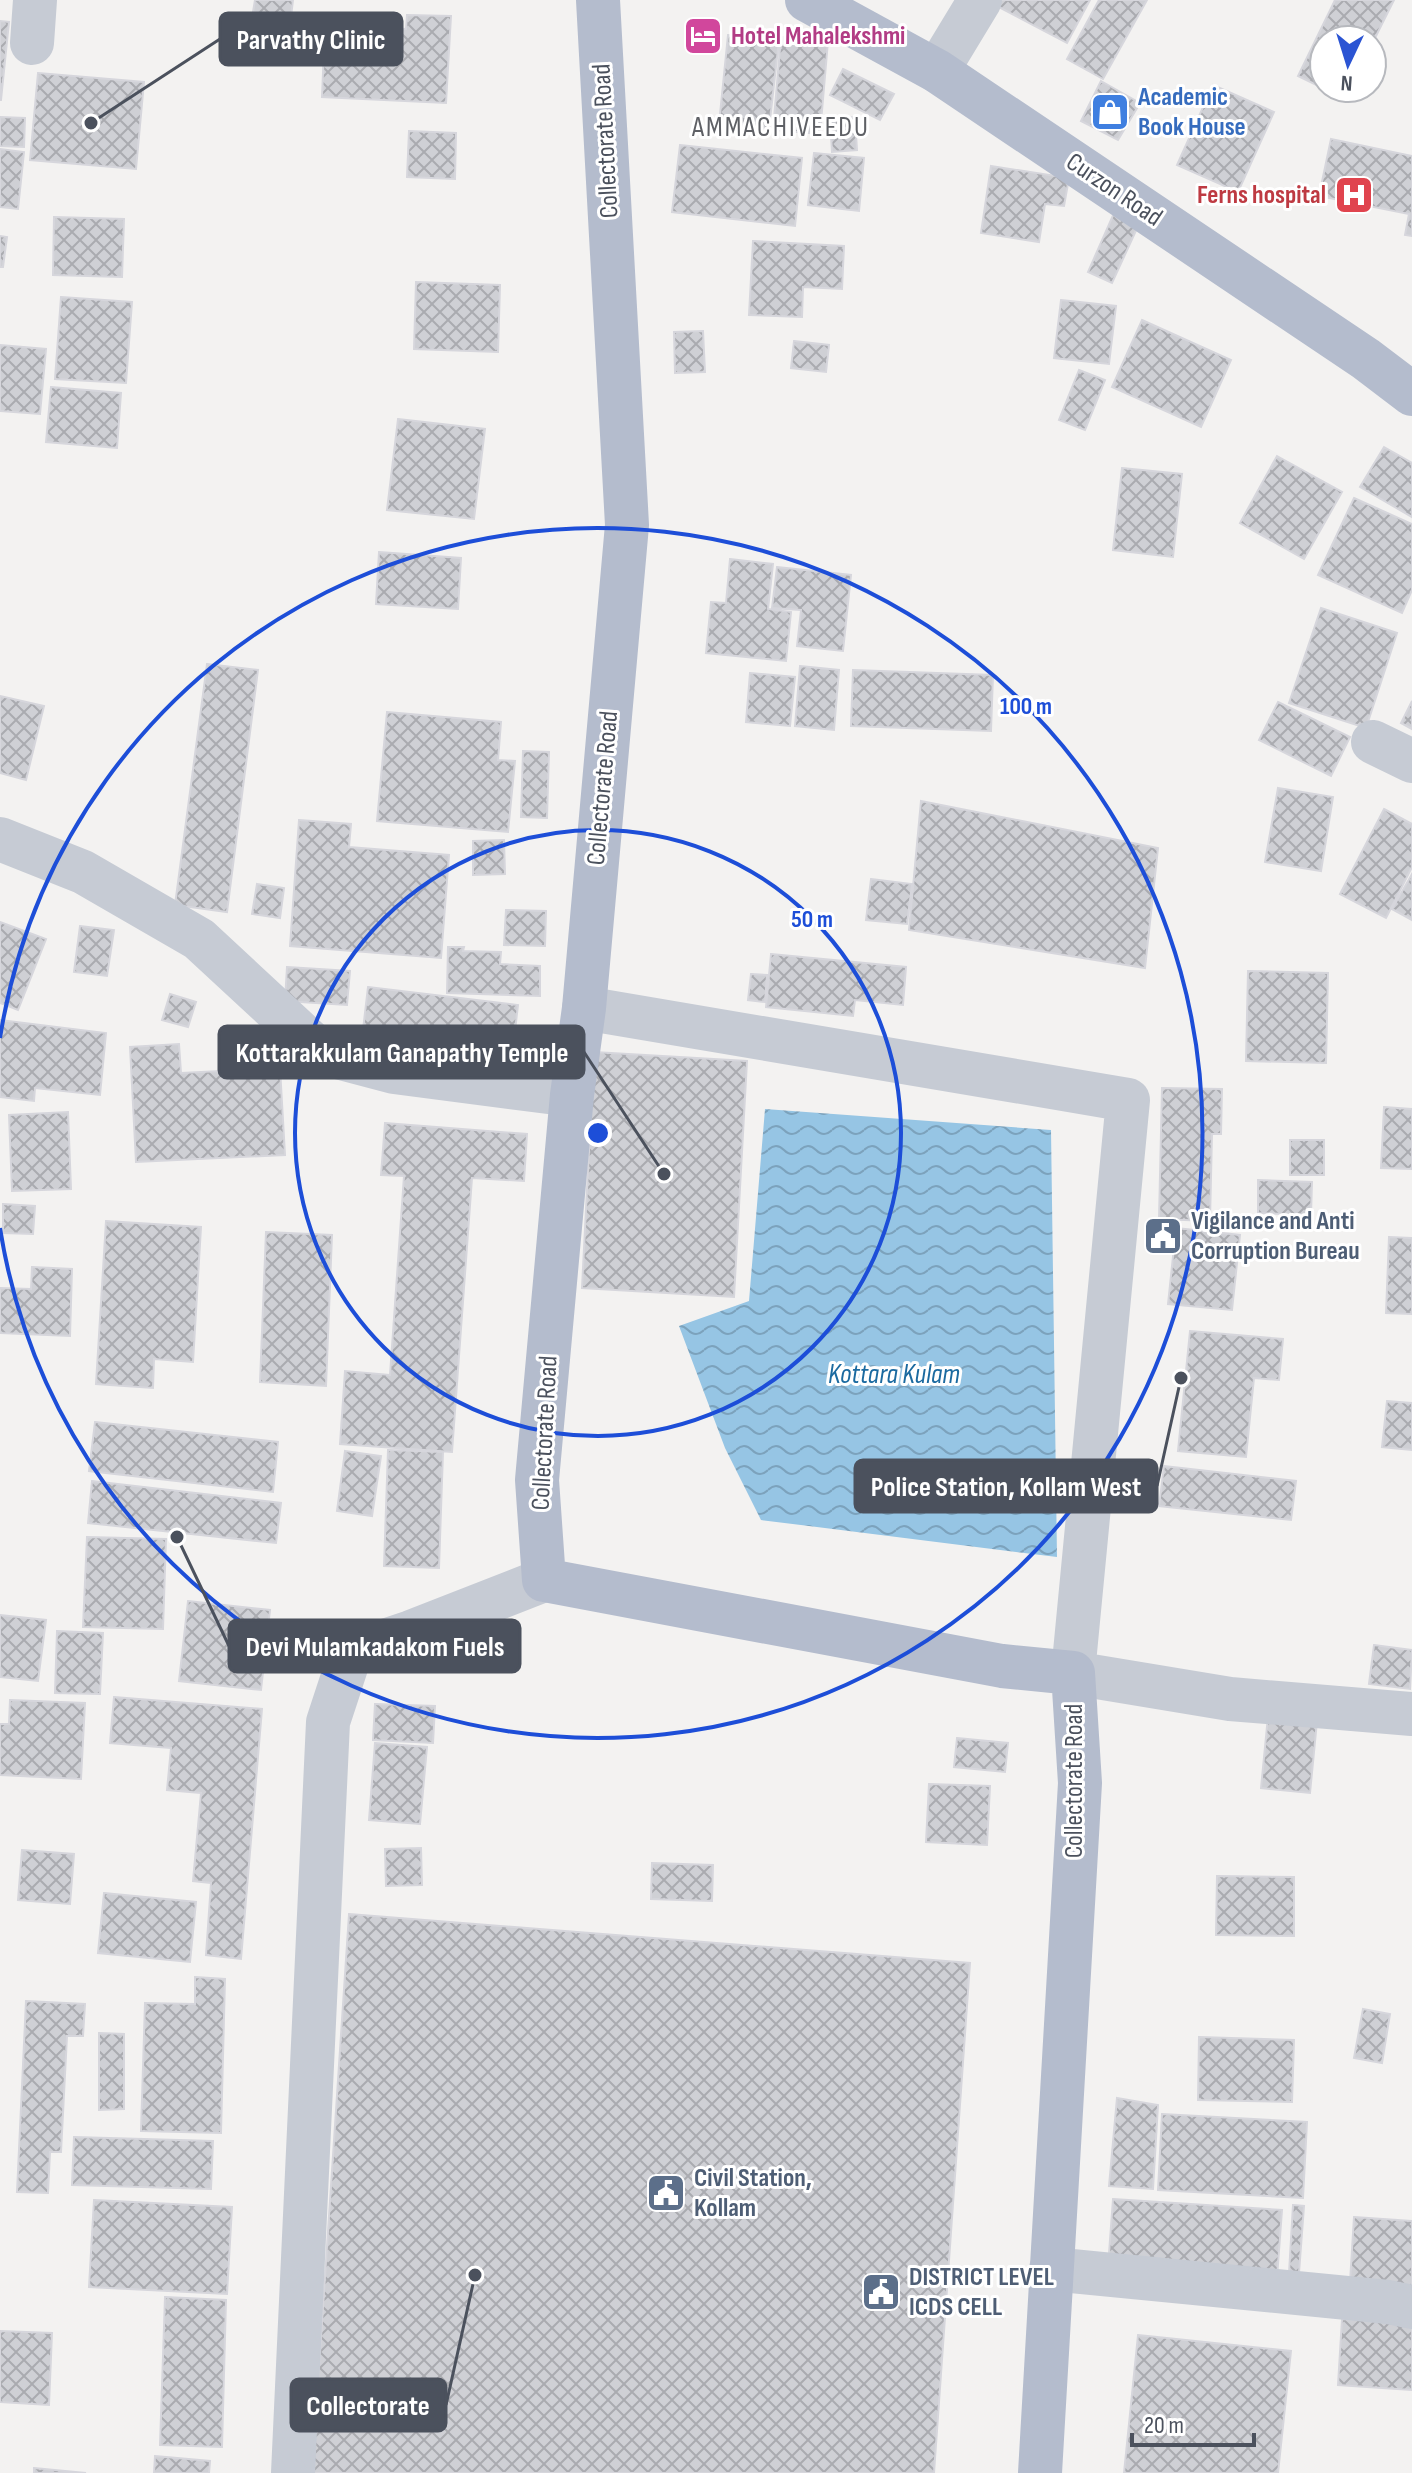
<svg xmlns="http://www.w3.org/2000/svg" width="1412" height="2473" font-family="'Sofia Sans Condensed',sans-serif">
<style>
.water{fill:url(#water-waves)}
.building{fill:url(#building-cross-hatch);stroke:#d6d6dc;stroke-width:2}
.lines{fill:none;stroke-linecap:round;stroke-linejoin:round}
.minor{stroke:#c6cbd4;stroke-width:44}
.major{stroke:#b4bccd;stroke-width:44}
.ring{fill:none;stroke:#1d4ed8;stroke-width:4}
.labels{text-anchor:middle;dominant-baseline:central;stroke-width:6;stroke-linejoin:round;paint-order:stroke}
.hotel-label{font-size:26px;font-weight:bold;fill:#b23c85;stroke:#fff;text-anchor:start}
.shop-label{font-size:26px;font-weight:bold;fill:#366cbe;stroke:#fff;text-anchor:start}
.street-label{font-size:26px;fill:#4b515d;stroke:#fff}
.health-label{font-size:26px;font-weight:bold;fill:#be3a42;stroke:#fff;text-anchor:end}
.service-label{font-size:26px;font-weight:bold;fill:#4e5e75;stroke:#fff;text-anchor:start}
.neighbourhood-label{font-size:28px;letter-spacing:2px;fill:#5e6065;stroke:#fff}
.water-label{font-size:28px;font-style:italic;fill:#1b6aa0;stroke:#fff}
.centre{fill:#1d4ed8;stroke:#fff;stroke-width:4}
.ring-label{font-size:24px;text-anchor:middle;font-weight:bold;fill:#1d4ed8;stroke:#fff;stroke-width:6;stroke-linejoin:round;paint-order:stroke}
.leader{fill:none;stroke:#4b515d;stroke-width:3}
.callout-dot{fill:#4b515d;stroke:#fff;stroke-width:3}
.callout{fill:#4b515d;stroke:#4b515d;stroke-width:3}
.callout-label{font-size:28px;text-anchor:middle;font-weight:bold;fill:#fff}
</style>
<defs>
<pattern id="water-waves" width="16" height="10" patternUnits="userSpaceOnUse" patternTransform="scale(2)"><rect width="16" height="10" fill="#96c5e4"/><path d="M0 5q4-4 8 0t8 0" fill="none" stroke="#7ca2bc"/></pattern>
<pattern id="building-cross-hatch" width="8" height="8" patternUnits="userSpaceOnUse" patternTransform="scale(2)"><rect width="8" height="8" fill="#cfd0d5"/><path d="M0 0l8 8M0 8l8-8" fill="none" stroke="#aaabb0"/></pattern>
</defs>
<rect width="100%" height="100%" fill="#f3f2f1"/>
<!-- water -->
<path class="water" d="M765,1109L1051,1130L1057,1557L761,1520L725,1448L679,1326L749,1301Z"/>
<!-- building -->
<path class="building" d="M255,0H293L291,17L253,12Z
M998,0H1090L1067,43L995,5Z
M1099,0H1147L1103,79L1067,59Z
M1335,0H1394L1372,44V40H1324V88H1351L1345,99L1298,76Z
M407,15L451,16L446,103L322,97L325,24L406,29Z
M0,21L9,22L1,100H0Z
M728,35L779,40L769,129L719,124Z
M781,37L828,41L820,134L773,130Z
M843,69L894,94L880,120L830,95Z
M38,73L144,82L136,169L30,160Z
M1101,81L1140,103L1118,140L1081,121Z
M1213,85L1274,112L1238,192L1177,165Z
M0,117L25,118L24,147L0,146Z
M855,117L857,150L832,152L830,119Z
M409,131L456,133L455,179L407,177Z
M1331,139L1412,156V236L1405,235L1409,214L1319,196Z
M680,145L802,158L795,226L672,212Z
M0,149L24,152L18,209L0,207Z
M814,153L864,158L859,211L808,205Z
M991,166L1069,178L1064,206L1045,204L1039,242L981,233Z
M1114,213L1139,224L1112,283L1088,272Z
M54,217L124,219L122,277L53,275Z
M0,236L7,237L3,267H0Z
M753,241L844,246L842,289L803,287L802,317L749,315Z
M416,282L500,285L498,352L414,349Z
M61,297L132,302L126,383L55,379Z
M1061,300L1116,306L1109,364L1054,358Z
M1142,320L1231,360L1201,427L1112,387Z
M703,331L705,372L675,373L674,332Z
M794,341L829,345L826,372L791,368Z
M0,345L46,349L40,414L0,411Z
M1079,370L1105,380L1085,430L1059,420Z
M51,387L121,393L117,448L46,442Z
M398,419L485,429L474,519L387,510Z
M1384,447L1412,463V517L1360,487Z
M1277,456L1342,492L1304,559L1240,523Z
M1122,468L1182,474L1173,557L1113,550Z
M1354,498L1412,524V590L1402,613L1318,575Z
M379,552L461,558L458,609L376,604Z
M730,559L773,564L768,609L791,612L786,661L706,653L711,602L726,603Z
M777,567L851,575L843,651L797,646L801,610L772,608Z
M1321,608L1397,633L1366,728L1289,703Z
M207,664L258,670L227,912L175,905Z
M800,666L839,670L834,730L795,726Z
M853,670L993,675L991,731L851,726Z
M750,673L795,677L790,726L746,722Z
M0,696L44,706L26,780L0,773Z
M1412,701V729L1401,723Z
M1278,702L1350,737L1331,776L1259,740Z
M387,712L501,722L498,760L515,761L508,832L377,821Z
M523,751L549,752L547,818L521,817Z
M1278,788L1333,797L1321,871L1265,862Z
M921,801L1158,848L1145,968L909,930Z
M1384,809L1412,824V867L1386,918L1340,894Z
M299,820L351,824L349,847L449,855L441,958L290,946Z
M504,840L505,874L473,875V841Z
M1412,874V920L1392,909Z
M871,879L912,884L907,924L866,920Z
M257,884L284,888L280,918L252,914Z
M506,910L546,911L545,946L504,945Z
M0,922L46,939L18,1010L0,1003Z
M80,926L114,930L107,976L74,972Z
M448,947H464L463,951L501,952L500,964L540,966V996L447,993Z
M771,954L906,967L903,1005L855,1000L853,1016L766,1007Z
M287,967L350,971L347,1005L285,1001Z
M1248,971L1328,973L1326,1063L1246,1061Z
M751,974L767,975L765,1002L748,1000Z
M368,987L518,1005L511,1065L361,1047Z
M170,994L196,1002L188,1027L162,1020Z
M0,1020L106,1033L100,1095L35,1088L34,1101L0,1097Z
M179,1044L181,1073L280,1068L285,1155L136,1162L130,1047Z
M594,1052L747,1061L734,1297L582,1288Z
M1162,1088L1222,1089L1221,1134H1212L1210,1221L1159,1219Z
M1384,1107L1412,1109V1169L1381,1168Z
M68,1112L71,1189L12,1191L9,1115Z
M385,1123L527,1134L524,1181L472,1178L452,1452L340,1444L345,1371L390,1375L404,1176L381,1175Z
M1290,1140H1324V1175H1290Z
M1258,1180L1312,1182L1311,1215L1258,1213Z
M3,1204L35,1206L33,1234L3,1233Z
M106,1221L201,1227L193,1362L154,1359L153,1388L96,1384Z
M1176,1228L1240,1235L1232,1310L1168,1304Z
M266,1232L332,1235L326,1386L260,1382Z
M1389,1237L1412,1238V1314L1386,1313Z
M32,1267L72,1269L70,1336L0,1333V1288L31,1289Z
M1190,1331L1283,1339L1279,1380L1254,1378L1246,1457L1178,1451Z
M1387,1401L1412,1403V1450L1382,1447Z
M95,1422L278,1442L273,1492L89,1471Z
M388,1450L443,1452L439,1568L384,1566Z
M345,1451L381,1456L372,1516L337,1511Z
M1164,1466L1296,1481L1291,1520L1159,1506Z
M92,1481L281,1503L276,1543L88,1523Z
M87,1537L166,1539L163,1629L83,1627Z
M188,1601L270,1610L261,1690L179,1681Z
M0,1615L46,1620L38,1681L0,1677Z
M57,1631L103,1633L100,1694L55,1693Z
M1374,1645L1412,1650L1410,1689L1369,1684Z
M114,1697L262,1709L241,1959L206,1955L211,1883L193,1881L201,1793L167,1790L171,1748L110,1743Z
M10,1700L85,1703L81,1779L0,1775V1724H9Z
M375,1704L435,1706L433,1743L373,1740Z
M1269,1706L1318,1711L1310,1793L1261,1788Z
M957,1738L1008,1743L1005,1772L954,1767Z
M375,1743L427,1747L420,1824L369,1820Z
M929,1784L990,1786L987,1845L926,1842Z
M421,1848L422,1885L386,1886L385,1849Z
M22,1850L74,1854L70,1904L18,1900Z
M652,1863L713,1865L712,1901L651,1899Z
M1217,1876L1294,1877V1936L1216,1935Z
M104,1893L196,1902L190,1962L98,1953Z
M349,1914L970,1963L934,2473H312Z
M195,1977L225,1979L221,2133L141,2131L145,2003L195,2004Z
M26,2001L85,2004L83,2036H67L61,2152H50L48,2193L17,2192Z
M1363,2009L1390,2014L1382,2063L1354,2058Z
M99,2033L124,2034V2109L99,2110Z
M1199,2037L1294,2040L1292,2102L1198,2100Z
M1117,2098L1158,2105L1153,2189L1109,2186Z
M1162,2114L1307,2122L1303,2198L1158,2190Z
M74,2137L213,2141L211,2189L72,2185Z
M1113,2199L1282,2210L1277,2278L1108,2267Z
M94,2200L232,2207L227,2294L89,2287Z
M1293,2205L1304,2206L1299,2273H1289Z
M1354,2217L1412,2221V2286L1350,2282Z
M165,2297L226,2300L222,2447L160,2445Z
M1342,2319L1412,2322V2390L1338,2385Z
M0,2331L52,2333L49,2405L0,2402Z
M1138,2335L1291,2351L1278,2473H1124Z
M155,2456L210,2461L209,2473H154Z
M34,2468L86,2473H34Z"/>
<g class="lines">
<!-- minor -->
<path class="minor" d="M32,43L35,0
M937,71L980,0
M1373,742L1412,761
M0,839L83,872L199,939L322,1053L394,1072L572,1095
M584,1008L1128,1100L1073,1673L1230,1699L1412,1714
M1051,2269L1388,2302L1412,2307
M293,2473L328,1722L351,1652L411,1632L544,1580"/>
<!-- major -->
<path class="major" d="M598,0L627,525L584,1008L572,1095L537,1480L544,1580L1002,1666L1073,1673L1080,1783L1040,2473
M807,0L937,71L1366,359L1412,394"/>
</g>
<!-- distance rings -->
<g class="ring">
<circle cx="598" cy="1133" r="303"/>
<path d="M0 1038A605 605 0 1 1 0 1228"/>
</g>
<!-- icons -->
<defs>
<g id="hotel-square" transform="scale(2)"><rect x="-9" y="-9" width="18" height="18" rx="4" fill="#d1479c" stroke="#fff"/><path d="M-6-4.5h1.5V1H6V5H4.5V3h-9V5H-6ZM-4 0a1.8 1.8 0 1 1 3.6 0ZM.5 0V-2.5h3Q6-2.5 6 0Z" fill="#fff"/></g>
<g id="shop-square" transform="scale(2)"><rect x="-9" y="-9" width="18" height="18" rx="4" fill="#3f7fe0" stroke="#fff"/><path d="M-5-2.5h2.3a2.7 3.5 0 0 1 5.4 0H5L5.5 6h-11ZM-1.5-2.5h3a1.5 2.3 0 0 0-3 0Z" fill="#fff"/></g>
<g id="hospital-square" transform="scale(2)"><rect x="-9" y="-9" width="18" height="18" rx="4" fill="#e0444e" stroke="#fff"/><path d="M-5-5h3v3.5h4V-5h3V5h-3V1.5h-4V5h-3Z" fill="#fff"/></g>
<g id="civic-square" transform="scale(2)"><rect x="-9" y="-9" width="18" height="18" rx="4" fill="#5c6f8a" stroke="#fff"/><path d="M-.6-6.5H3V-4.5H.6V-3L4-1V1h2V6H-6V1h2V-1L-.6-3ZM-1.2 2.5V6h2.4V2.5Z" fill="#fff"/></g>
</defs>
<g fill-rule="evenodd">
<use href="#hotel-square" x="703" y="36"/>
<use href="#shop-square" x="1110" y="112"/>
<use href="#hospital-square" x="1354" y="195"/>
<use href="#civic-square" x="1163" y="1236"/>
<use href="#civic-square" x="666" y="2193"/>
<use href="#civic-square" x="881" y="2292"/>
</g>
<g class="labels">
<!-- hotel labels -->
<g class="hotel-label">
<text x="731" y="36">Hotel Mahalekshmi</text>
</g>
<!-- shop labels -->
<g class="shop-label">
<text x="1138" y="97">Academic<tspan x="1138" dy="30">Book House</tspan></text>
</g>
<!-- street labels -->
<g class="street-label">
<text transform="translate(606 141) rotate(-93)">Collectorate Road</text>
<text transform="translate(1114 190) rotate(34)">Curzon Road</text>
<text transform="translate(603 788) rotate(-85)">Collectorate Road</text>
<text transform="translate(545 1433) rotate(-87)">Collectorate Road</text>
<text transform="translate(1074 1781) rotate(-90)">Collectorate Road</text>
</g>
<!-- health labels -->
<g class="health-label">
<text x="1326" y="195">Ferns hospital</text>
</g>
<!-- service labels -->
<g class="service-label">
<text x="1191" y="1221">Vigilance and Anti<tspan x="1191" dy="30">Corruption Bureau</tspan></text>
<text x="694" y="2178">Civil Station,<tspan x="694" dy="30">Kollam</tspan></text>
<text x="909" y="2277">DISTRICT LEVEL<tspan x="909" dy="30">ICDS CELL</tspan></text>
</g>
<!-- neighbourhood labels -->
<g class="neighbourhood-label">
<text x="781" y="127">AMMACHIVEEDU</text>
</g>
<!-- water labels -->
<g class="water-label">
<text x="894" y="1374">Kottara Kulam</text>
</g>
</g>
<circle cx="598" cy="1133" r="12" class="centre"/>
<g class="ring-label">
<text x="1026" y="714">100 m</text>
<text x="812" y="927">50 m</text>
</g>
<!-- callouts -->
<path class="leader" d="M91 123L220 39M664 1174L584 1052M1181 1378L1157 1486M177 1537L229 1646M475 2275L446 2405"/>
<g class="callout-dot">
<circle cx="91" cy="123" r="8"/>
<circle cx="664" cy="1174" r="8"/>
<circle cx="1181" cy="1378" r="8"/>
<circle cx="177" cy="1537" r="8"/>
<circle cx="475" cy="2275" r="8"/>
</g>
<g class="callout">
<rect x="220" y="13" width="182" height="52" rx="8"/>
<rect x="219" y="1026" width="365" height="52" rx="8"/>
<rect x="855" y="1460" width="302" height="52" rx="8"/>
<rect x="229" y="1620" width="291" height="52" rx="8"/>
<rect x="291" y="2379" width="155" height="52" rx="8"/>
</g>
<g class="callout-label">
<text x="311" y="49">Parvathy Clinic</text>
<text x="402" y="1062">Kottarakkulam Ganapathy Temple</text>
<text x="1006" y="1496">Police Station, Kollam West</text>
<text x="375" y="1656">Devi Mulamkadakom Fuels</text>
<text x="368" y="2415">Collectorate</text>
</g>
<!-- north arrow -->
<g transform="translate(1348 64) rotate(184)"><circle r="38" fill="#ffffff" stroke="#b7b9be" stroke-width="2"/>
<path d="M0-6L14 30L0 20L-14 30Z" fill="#2b54d3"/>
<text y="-12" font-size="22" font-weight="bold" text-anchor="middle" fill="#4b515d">N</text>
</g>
<!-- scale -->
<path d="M1132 2433v12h122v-12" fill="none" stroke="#4b515d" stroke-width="4"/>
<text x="1144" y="2433" font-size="24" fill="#4b515d" stroke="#ffffff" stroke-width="6" paint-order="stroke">20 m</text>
</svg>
